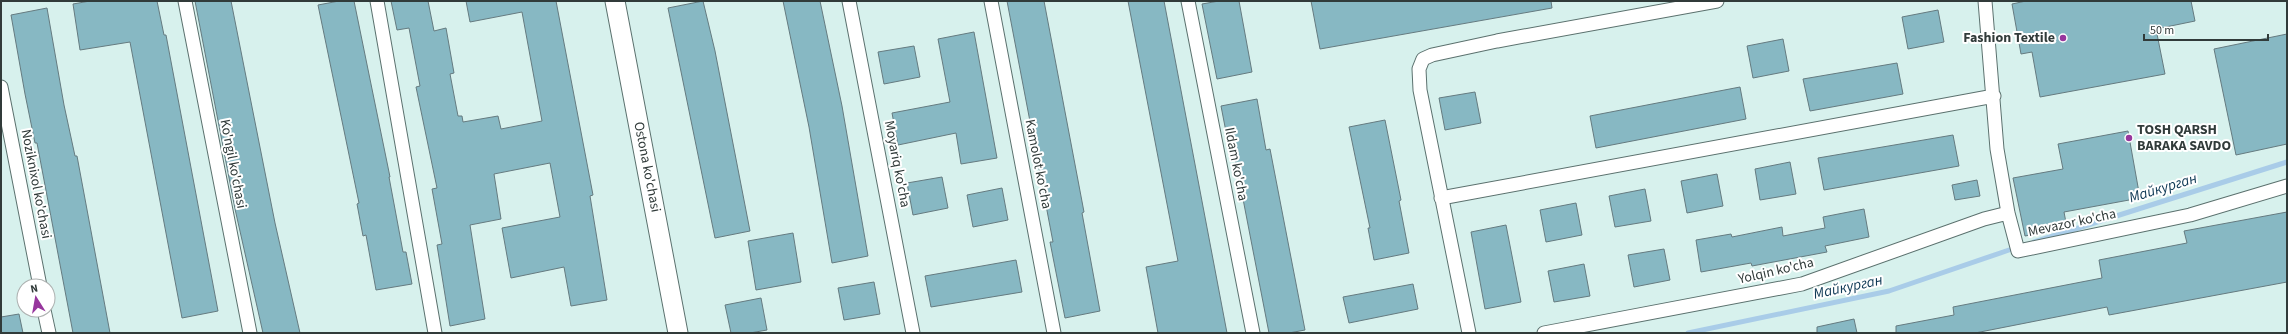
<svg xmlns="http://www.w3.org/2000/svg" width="2288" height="334" font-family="'Source Sans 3',sans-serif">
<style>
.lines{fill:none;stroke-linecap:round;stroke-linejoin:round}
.stream{stroke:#a9cce8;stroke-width:5}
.building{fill:#87b8c3;stroke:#657b80}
.street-casing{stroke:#5b716e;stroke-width:15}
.secondary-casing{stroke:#5b716e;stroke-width:21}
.street{stroke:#fff;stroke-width:13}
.secondary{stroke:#fff;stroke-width:19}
.poi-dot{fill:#97369d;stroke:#fff;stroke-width:1.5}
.labels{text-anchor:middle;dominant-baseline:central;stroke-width:4;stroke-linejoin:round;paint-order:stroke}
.poi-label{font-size:14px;font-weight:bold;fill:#313b3a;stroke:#fff;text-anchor:end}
.street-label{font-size:14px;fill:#313b3a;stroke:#fff}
.water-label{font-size:15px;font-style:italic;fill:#0f3955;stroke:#fff}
</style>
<rect width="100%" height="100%" fill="#d7f1ed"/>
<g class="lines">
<!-- stream -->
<path class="stream" d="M2034,242L2287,162
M1688,333L1889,291L2009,250"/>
</g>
<!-- building -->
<path class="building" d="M90,1H157L164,35H166L218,311L182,318L130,42L80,50L73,4Z
M195,1H231L275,223L300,333H263L235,209Z
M339,1H354L390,177H389L403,252H406L412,284L376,290L366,235L363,236L357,204L359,203L318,5Z
M391,1H428L434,31L446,28L454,73L450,74L458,116H462L463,122L498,116L501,129L542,121L522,12L470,22L466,1H556L593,195L590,196L607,300L571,306L564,267L511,278L502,228L560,217L550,163L494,174L501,219L470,225L485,319L450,326L437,245L442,244L432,189L437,188L416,87L420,86L409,28L397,30Z
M703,1L715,51L750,231L715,238L668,8Z
M783,1H820L842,106L868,256L832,263L809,127Z
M1007,1H1044L1084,212L1082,213L1100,311L1065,318L1050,242H1053Z
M1128,1H1164L1227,333H1158L1146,267L1178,261Z
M1219,1H1239L1252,72L1217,79L1202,4Z
M1311,1H1551L1552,8L1320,49Z
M2026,1H2191L2195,21L2156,29L2165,74L2040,97L2032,52L2021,54L2012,4Z
M47,8L64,105L75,156H77L110,333H73L37,143H35L25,94L11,15Z
M1938,10L1944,42L1908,49L1902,17Z
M974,32L997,158L961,164L956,133L898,145L892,113L950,102L938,39Z
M2287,34V144L2236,155L2214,49Z
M1783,39L1789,71L1753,78L1747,46Z
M914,46L920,77L884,84L878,52Z
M1897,63L1903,94L1810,111L1803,79Z
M1740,87L1746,119L1596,148L1590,116Z
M1475,92L1481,123L1445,130L1439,98Z
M1257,99L1266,150L1270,149L1305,330L1289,333H1269L1231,137H1227L1221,106Z
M1385,120L1401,200L1399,201L1409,253L1374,260L1368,228H1370L1349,127Z
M2128,131L2140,198L2064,212L2067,228L2025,236L2013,178L2063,169L2058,144Z
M1953,135L1959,166L1824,190L1818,158Z
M1790,162L1796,194L1760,200L1755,169Z
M1717,174L1723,206L1687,213L1681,181Z
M942,177L948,208L913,215L907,183Z
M1977,180L1980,196L1955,200L1952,185Z
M1002,188L1008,220L973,227L967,195Z
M1645,189L1651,221L1615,227L1609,196Z
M1576,203L1582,235L1546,242L1540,210Z
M1864,209L1869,237L1825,246L1827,252L1752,266L1751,263L1701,272L1696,240L1731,234L1732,237L1782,227L1783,236L1825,228L1823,217Z
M2287,212V282L2109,315L2107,307L1975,333H1896V326L1954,315L1953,307L2102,278L2099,260L2187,243L2184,231Z
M1506,225L1521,302L1485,309L1471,232Z
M793,233L801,282L756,290L748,241Z
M1664,249L1670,280L1634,287L1628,255Z
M1016,260L1022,292L931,307L925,276Z
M1584,264L1590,296L1554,302L1548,271Z
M874,282L880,314L844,320L838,288Z
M1413,284L1418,309L1349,323L1343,297Z
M761,298L767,330L750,333H731L725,305Z
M19,314L23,333H1V317Z
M1854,319L1857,333H1817V327Z"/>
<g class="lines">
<!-- street casing -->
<g class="street-casing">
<path id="street" d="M185,1L250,333
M377,1L435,333
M849,1L913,333
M991,1L1054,333
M1188,1L1253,333
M1985,1L1997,149L2008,213L2018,251L2190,215L2287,186
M1,87L40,286
M1441,198L1994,96
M44,310L49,333
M1469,333L1420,90L1419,69L1423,59L1432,55L1497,41L1717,1
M1544,333L1802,284L1984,219L2008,213"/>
</g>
<!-- secondary casing -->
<g class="secondary-casing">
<path id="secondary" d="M615,1L678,333"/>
</g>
<!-- street -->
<use href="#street" class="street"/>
<!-- secondary -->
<use href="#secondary" class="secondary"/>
</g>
<!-- markers -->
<g class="poi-dot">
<circle cx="2063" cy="38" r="4"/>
<circle cx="2129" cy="138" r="4"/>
</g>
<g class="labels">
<!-- poi labels -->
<g class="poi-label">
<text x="2055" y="38">Fashion Textile</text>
<text x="2137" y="130" text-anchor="start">TOSH QARSH<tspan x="2137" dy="16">BARAKA SAVDO</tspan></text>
</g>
<!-- street labels -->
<g class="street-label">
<text transform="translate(233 164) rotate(79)">Ko'ngil ko'chasi</text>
<text transform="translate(897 164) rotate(79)">Moyariq ko'cha</text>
<text transform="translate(1038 164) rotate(79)">Kamolot ko'cha</text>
<text transform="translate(1236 164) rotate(79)">Ildam ko'cha</text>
<text transform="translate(647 167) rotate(79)">Ostona ko'chasi</text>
<text transform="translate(36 184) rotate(79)">Noziknixol ko'chasi</text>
<text transform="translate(2072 223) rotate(-12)">Mevazor ko'cha</text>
<text transform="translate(1776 271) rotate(-13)">Yolqin ko'cha</text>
</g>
<!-- water labels -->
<g class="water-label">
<text transform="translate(2163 188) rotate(-17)">Майкурган</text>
<text transform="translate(1848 287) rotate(-12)">Майкурган</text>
</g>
</g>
<!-- border -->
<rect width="2288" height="334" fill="none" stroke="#313b3a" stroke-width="4"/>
<!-- north arrow -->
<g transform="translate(36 298) rotate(349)"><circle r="19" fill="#ffffff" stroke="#adb1b0"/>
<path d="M0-3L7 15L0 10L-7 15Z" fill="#97369d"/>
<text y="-6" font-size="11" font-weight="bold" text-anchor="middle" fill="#313b3a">N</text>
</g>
<!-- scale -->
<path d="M2144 34v6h124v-6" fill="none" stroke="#313b3a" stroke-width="2"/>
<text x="2150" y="34" font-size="12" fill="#313b3a" stroke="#ffffff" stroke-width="3" paint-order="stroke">50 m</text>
</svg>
